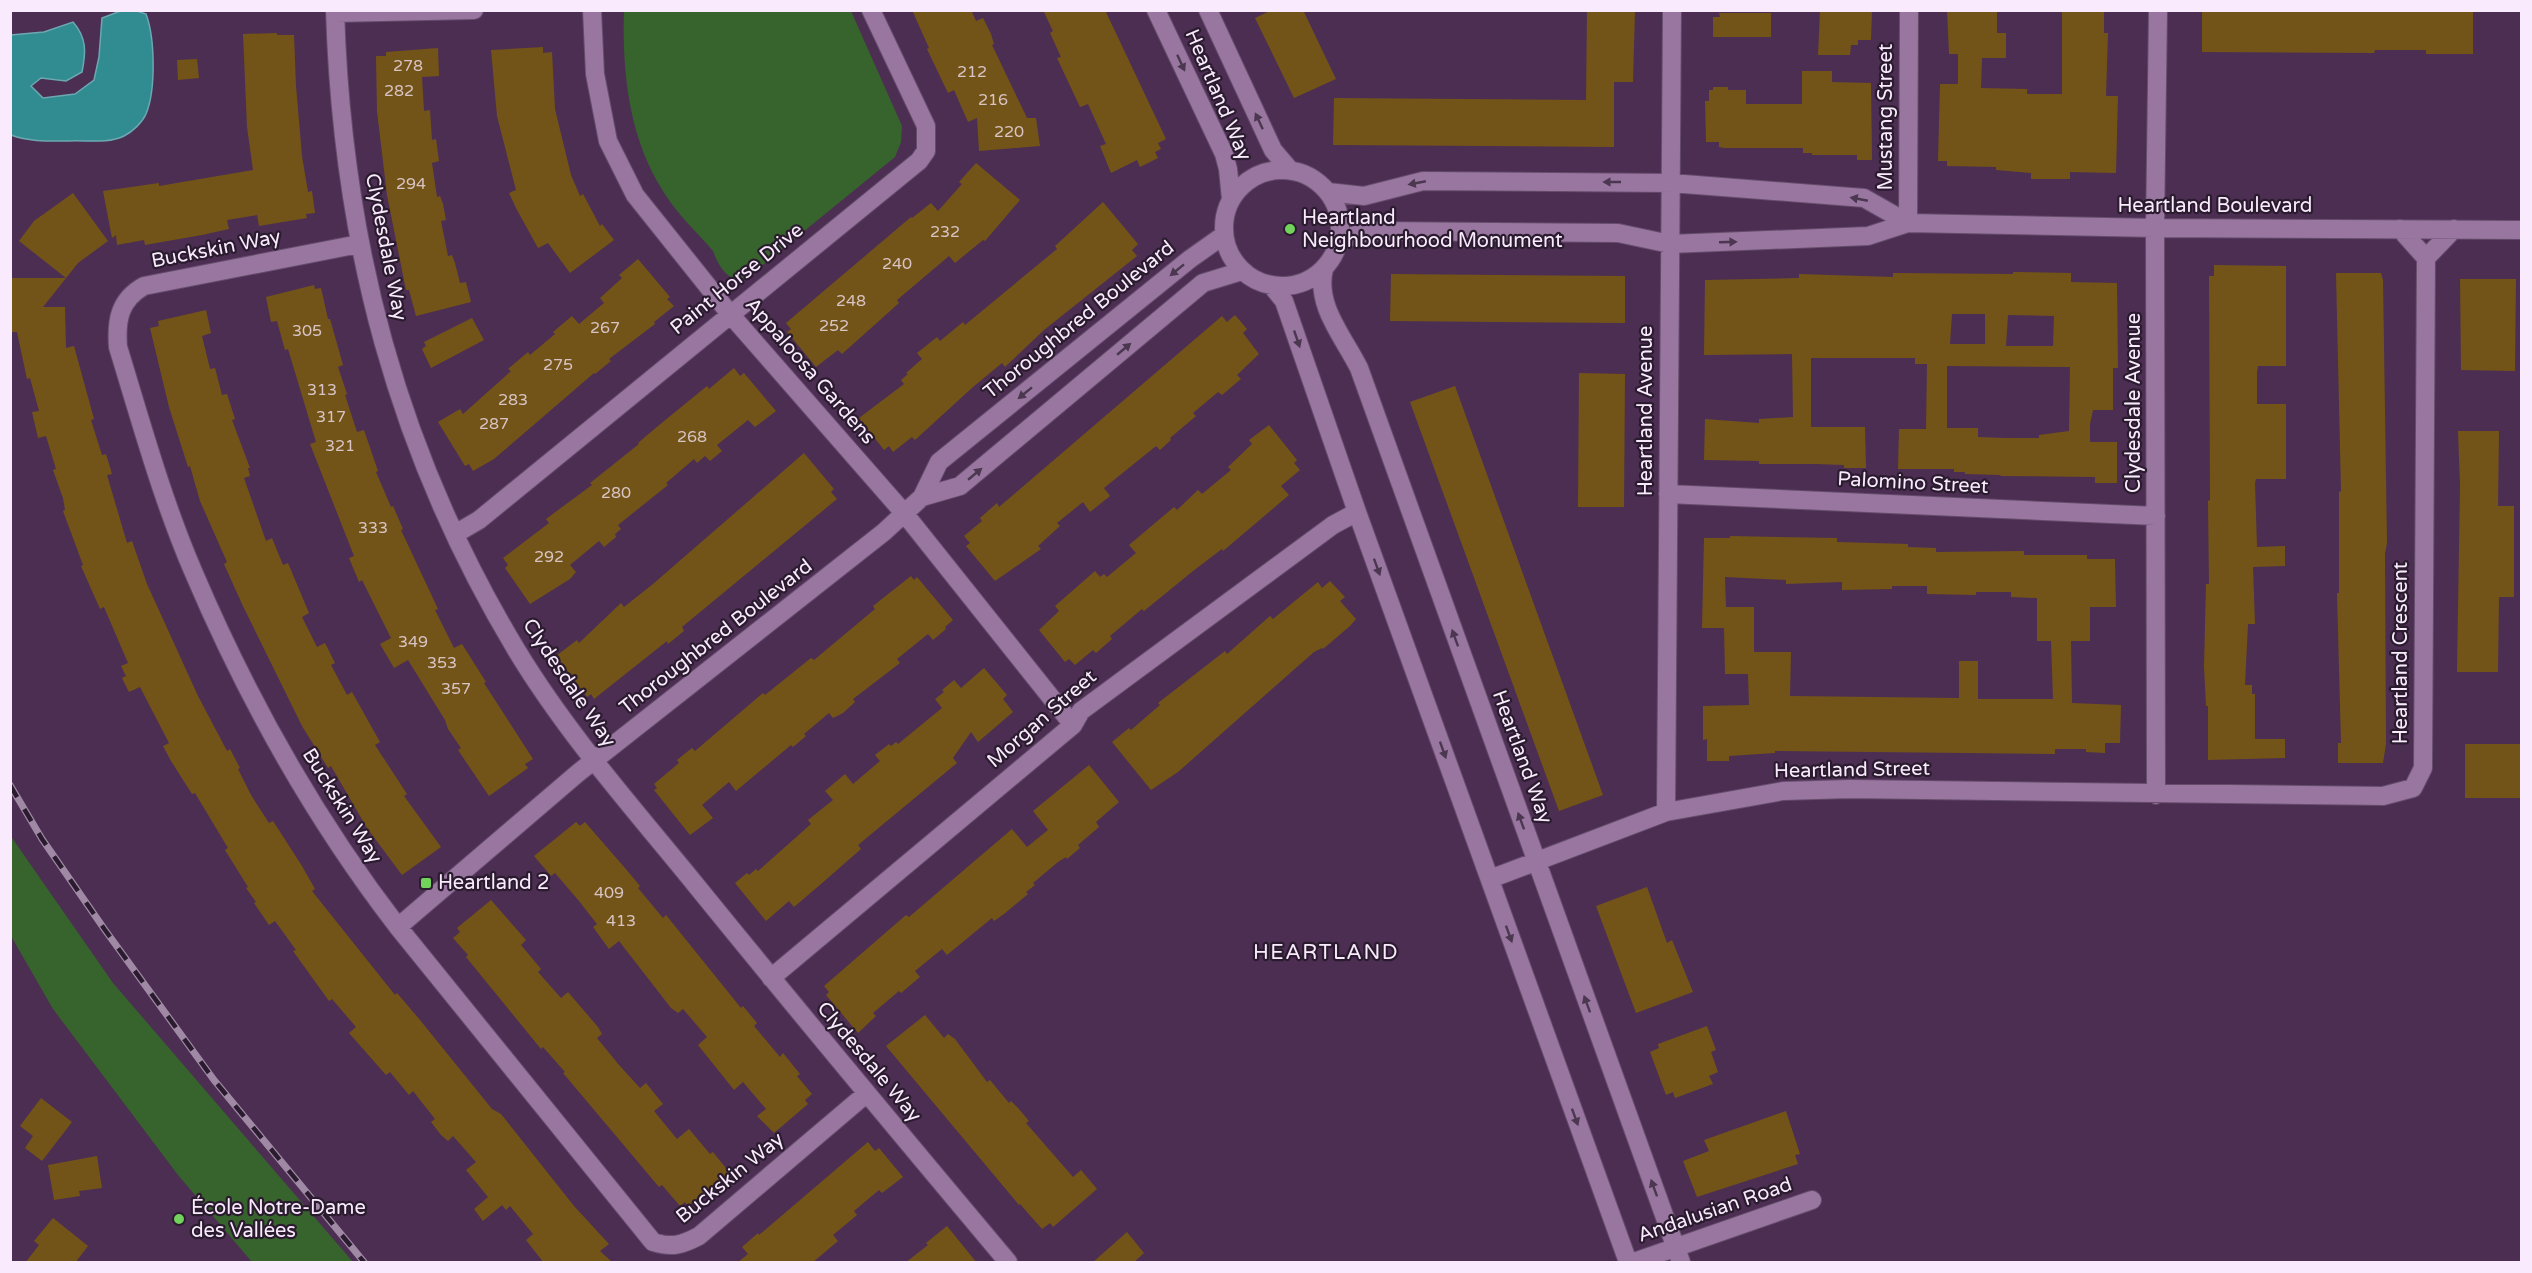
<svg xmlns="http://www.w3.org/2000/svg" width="2532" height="1273" font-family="'Varela Round',sans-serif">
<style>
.green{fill:#37642c}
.water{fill:#308c91;stroke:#6ca8b1;stroke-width:1.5}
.building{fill:#735418;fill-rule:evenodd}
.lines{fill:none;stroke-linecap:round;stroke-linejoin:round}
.minor-casing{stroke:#654c6b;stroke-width:20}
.minor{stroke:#9876a0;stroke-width:18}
.rail-casing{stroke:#a089a5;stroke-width:7}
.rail{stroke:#2a1c2e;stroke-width:4.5;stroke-dasharray:14;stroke-linecap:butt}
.oneway{fill:#4b3750}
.poi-dot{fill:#73d25c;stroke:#2a1c2e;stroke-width:2}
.labels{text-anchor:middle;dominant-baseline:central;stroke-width:4.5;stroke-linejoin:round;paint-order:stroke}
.number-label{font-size:16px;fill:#d8c4c4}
.street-label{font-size:20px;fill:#f9eafd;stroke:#2a1c2e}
.poi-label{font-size:20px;fill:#f9eafd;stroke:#2a1c2e;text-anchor:start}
.neighbourhood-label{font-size:21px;letter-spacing:1.5px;fill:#f9eafd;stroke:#2a1c2e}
</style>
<rect width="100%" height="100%" fill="#4c2e53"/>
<!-- green -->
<path class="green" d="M624,11H851L902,126L901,142L895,157L749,276L736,280C723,274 718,264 713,251C697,232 676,213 663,191C629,138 622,72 624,11Z
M10,835L113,983L353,1262H252L178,1175L53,1009L11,936Z"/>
<!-- water -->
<path class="water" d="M123,10L137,11L146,14C155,38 156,90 146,114C142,123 132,132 124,136C108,144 86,140 69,141C49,141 30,142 11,135V35L44,32L73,22C87,38 86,52 82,72L66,81L41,78L31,86L43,98L75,94L94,80L99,57L102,18Z"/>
<!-- building -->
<path class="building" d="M912,10H971L976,21L983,18L991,34L994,44L992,45L1027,118H1036L1040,146L979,151L977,118L968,122L954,90L948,93L927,49L929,48Z
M1043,10H1105L1166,139L1158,143L1161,149L1155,152L1158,158L1140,167L1137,160L1111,173L1100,146L1106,144L1088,104L1080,107L1057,58L1061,57L1050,33L1053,31Z
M1272,10H1303L1336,79L1294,98L1255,18Z
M1587,10H1635L1633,82H1614V147L1333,145L1334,98L1586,100Z
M1820,10H1872L1871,40H1858V45H1851L1850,55H1818Z
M1947,10H1997V33H2006V58H1982L1981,88L2027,89V94H2062V10H2104V33H2108L2106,96H2118L2116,173L2070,172V179H2031V173L1996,170V167L1947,166V161H1938L1940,84H1958V54H1949Z
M2202,10H2473V54H2426V50H2375L2374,53L2202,52Z
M1719,13H1771V37H1713V17H1720Z
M277,33V35H294L296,86L302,156L308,192L312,191L315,213L306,214L307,218L259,226L257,215L227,220L229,229L202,235L145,245L144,240L117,245L116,235L112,238L103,191L159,183V186L253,170L247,127L243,34Z
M543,47V53L552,52L555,109L571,175L580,196L583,194L600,226L602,224L614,240L570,273L548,243L538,248L516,208L509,193L516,190L497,116L491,50Z
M438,48L439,76L422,77L424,111L430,110L432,140L436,139L439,161L432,163L437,197L440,196L443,204L446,220L441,221L448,256L452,255L455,263L460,283L466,282L471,302L416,316L409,290H406L387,195L377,111L376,56H386V52Z
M197,59L199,78L178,80L177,60Z
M1802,71H1832V82L1871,83L1872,160H1857V155H1812V153H1803V148H1725L1719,147V142H1706L1705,101H1709V90H1713V87H1728V90H1746V104H1802Z
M976,163L1020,200L985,241L983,240L955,263L949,256L897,300L899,303L842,354L838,350L816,367L787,332L791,329L786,323L911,217L912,218L931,203L938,211L962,184L959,182Z
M73,193L108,241L78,263L43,307H65L66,348L74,346L94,419L91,420L102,455L106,454L112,474L107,475L127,543L132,541L147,584L198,696L227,751L230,749L240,768L238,769L251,795L269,823L273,821L302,866L315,889L312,891L395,995L397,993L420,1020L492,1109L501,1114L574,1206L609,1244L600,1251L613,1263H544L526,1240L533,1234L510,1206L506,1210L502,1205L483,1221L474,1209L488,1197L466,1170L476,1162L453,1136L448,1141L441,1135L431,1122L435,1119L413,1091L409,1095L390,1072L386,1075L349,1033L356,1027L332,999L329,1001L293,951L296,950L275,921L269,925L254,903L256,902L246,888L248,887L225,850L228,848L195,793L192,794L171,761L163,746L169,743L140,687L129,692L122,678L126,676L121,666L128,663L104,607L100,609L81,566L83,565L63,511L65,510L63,498L53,470L56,469L46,436L38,438L32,412L39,411L30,378L27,379L17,332H10V278H66L19,241L34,221Z
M1103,202L1138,244L1132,250L1137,256L1044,330L1005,367L1002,363L973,387L915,440L912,437L893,452L889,446L884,450L859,418L904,384L901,380L908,374L906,373L922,359L917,353L937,337L940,341L963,322L965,325L1057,249L1055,246Z
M638,259L670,297L667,299L674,306L654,322L655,324L609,359L611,361L595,374L594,373L494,459L473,471L469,464L465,466L438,422L460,409L463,414L511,371L508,369L528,352L530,355L555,334L553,332L572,316L579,324L604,303L600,298L622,278L619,275Z
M2214,265L2286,266V366H2258L2257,372V404H2286V479H2256L2255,483L2257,547L2285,546V566L2253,567L2255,624H2248L2245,685H2252V694H2255V739H2285V758L2208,760V706H2206L2204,667L2206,584H2209L2208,501L2210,500L2209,276H2214Z
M2013,272L2071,273V282L2117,283L2118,368H2113V410H2093L2090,424V442H2117V483H2095V477L2001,476L2000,475L1965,474V472H1954V469H1898L1899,429H1926L1927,364H1915V358H1811V427H1865L1866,468H1844V465L1815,464H1759V461L1704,460L1705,419L1759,423V419L1793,417L1792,354L1704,355L1705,280L1799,278V274L1893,277V273L2013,274ZM1952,314H1985V344H1950ZM2008,315L2054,316L2053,346H2006ZM1947,366L2070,367L2069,431L2039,435V438H2005L1978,437V428H1947Z
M2336,273H2381L2383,280L2387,543L2385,554L2386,744L2383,763H2338V743H2341L2337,593H2339V492L2341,491Z
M1391,274L1625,276V323L1390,321Z
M2460,279H2516L2515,371L2461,370Z
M314,285L315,289L321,288L328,319H330L343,365L338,367L347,394L345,395L357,432L364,430L378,471L376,472L391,507L393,506L403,529L401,530L438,609L435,610L454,648L462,644L486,682L484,683L533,759L525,764L528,768L489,796L458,750L461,748L448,729L445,720L408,660L394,668L380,644L391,638L362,580L359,582L349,558L354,556L310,444L316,442L288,349L285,350L277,321L271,322L266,297Z
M206,310L211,333L202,336L210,369L215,368L222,395L227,394L235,419L232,420L250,468H248L250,476L244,478L266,541L272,538L283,565L288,563L309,613L302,617L317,647L325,643L335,663L331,665L347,695L352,692L380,742L375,745L407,794L404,796L441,847L402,875L367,828L331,766L328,768L302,726L242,604L224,564L227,562L200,501L190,466L188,467L169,407L150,328L159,326L158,321Z
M1235,315L1247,329L1243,333L1259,354L1237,375L1241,379L1222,395L1218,392L1193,413L1196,416L1170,438L1171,440L1160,450L1156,446L1104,488L1110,496L1090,512L1083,502L1057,523L1060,526L1038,546L1041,549L995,581L966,546L970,543L964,536L982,521L980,518L997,503L999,507L1222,316L1227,322Z
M472,318L484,340L431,368L422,349L426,346L424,342Z
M734,368L740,376L744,373L776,411L755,427L748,420L717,445L722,451L710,461L705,456L697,463L694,459L666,483L668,485L618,525L621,529L615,534L616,537L604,547L599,541L570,565L576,572L570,579L530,604L505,568L508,565L503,558L549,523L546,519L592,485L590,483L639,444L638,443L658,426L707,386L709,389Z
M1579,373L1625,374L1624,507H1578Z
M1455,386L1603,795L1559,811L1410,402Z
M1269,425L1297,460L1294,463L1300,470L1281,486L1289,495L1223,551L1222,549L1193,571L1144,611L1142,609L1110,636L1112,639L1096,653L1093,650L1075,665L1069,659L1065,662L1039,630L1059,611L1055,606L1095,571L1100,577L1104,574L1107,577L1136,553L1129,545L1174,507L1177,510L1198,490L1202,494L1231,470L1228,467L1252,444L1249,440Z
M2458,431H2499L2498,506H2514V597H2499L2498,672H2457L2460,485Z
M804,453L834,489L831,492L837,499L682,627L684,631L668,644L667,641L594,699L591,694L587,697L556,656L577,640L579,643L621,603L624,607L653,584Z
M1730,536L1837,538V542L1908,544V547L1936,548V552L2024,551V555H2087V559H2115L2116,607H2090V641H2071L2072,703L2121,705L2120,743H2105V753L2086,752V749H2055V754L1775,751V753L1729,756V761H1707V739L1703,740V706L1749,705L1748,674H1725L1724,628H1702L1704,538H1730ZM1725,577L1786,580V584L1842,582V590L1892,589V586H1927V594L1976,595V592H2011V597L2037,598V641H2051L2053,699H1978V661H1959V698L1790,696L1791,652H1754V607H1726Z
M911,576L914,580L917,577L953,620L945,627L946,629L933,640L928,634L897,659L900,663L853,699L855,702L843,713L833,718L829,713L804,734L806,736L793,747L791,745L736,791L729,782L702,805L713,818L690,835L654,790L657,788L654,784L679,763L677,760L692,748L695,751L763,693L765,695L811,658L814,660L875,609L873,606Z
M1330,581L1345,597L1340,601L1356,619L1350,626L1323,649L1322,648L1314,652L1178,772L1151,790L1112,742L1129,728L1131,730L1160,705L1158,703L1225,651L1227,654L1270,616L1273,619L1318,582L1322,588Z
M984,668L1007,695L1003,699L1013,712L978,742L971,732L953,758L957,763L858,845L861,849L821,884L794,907L789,901L766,921L735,883L747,873L749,875L756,869L758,871L811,824L808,820L833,800L825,791L845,774L853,784L880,761L875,755L889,744L891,746L896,742L898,744L942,708L935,699L944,692L942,690L954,680L961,688Z
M2465,744H2522V798H2465Z
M1089,765L1119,802L1096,822L1099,827L1078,845L1080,848L1067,859L1066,857L1058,862L1033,883L1035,885L1026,892L1028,894L1004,914L994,921L992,918L947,955L942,949L915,971L920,977L901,993L899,991L873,1013L876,1016L858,1033L826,995L829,992L824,986L906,915L909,917L1012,829L1027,847L1048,830L1033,811Z
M576,822L580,826L585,822L625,868L640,886L638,888L663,918L666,915L741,1008L743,1006L757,1023L754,1026L780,1057L783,1053L800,1074L797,1076L812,1094L805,1100L808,1104L774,1133L757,1116L766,1109L743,1082L734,1090L698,1045L707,1037L683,1009L678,1013L671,1008L619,941L609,949L593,927L597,924L579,901L555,873L551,876L534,856Z
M1647,887L1667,943L1672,940L1693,992L1636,1013L1596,906Z
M491,900L526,940L521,945L541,969L538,972L561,998L568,992L598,1027L602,1034L597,1038L619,1065L640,1088L646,1083L663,1104L654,1111L677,1139L689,1129L710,1154L713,1152L729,1172L688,1206L685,1202L680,1206L662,1185L659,1187L563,1073L565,1072L543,1047L541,1049L466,957L468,955L453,938L460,932L457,928Z
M925,1015L944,1038L948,1034L955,1039L987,1082L990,1080L1009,1103L1011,1101L1018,1108L1029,1121L1026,1123L1073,1177L1081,1170L1097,1189L1053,1227L1050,1223L1042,1229L1020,1204L1019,1205L886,1046Z
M1707,1026L1716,1050L1711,1052L1718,1072L1709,1076L1713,1084L1675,1098L1673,1092L1666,1095L1650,1052L1659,1048L1658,1044Z
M41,1098L72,1122L42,1161L25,1148L33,1136L20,1126Z
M1786,1111L1800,1154L1795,1155L1798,1164L1697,1197L1683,1161L1709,1151L1704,1140Z
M868,1142L875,1151L879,1148L903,1177L882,1193L879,1190L854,1211L857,1215L833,1235L838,1241L812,1263H737L748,1254L742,1247L758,1233L759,1235Z
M97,1156L102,1188L79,1191L80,1196L54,1200L48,1165Z
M53,1218L88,1246L75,1263H25L39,1245L34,1241Z
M947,1226L977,1263H905L928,1245L926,1243Z
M1127,1232L1144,1253L1133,1263H1092Z"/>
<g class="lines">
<!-- minor casing -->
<g class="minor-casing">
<path id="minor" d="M335,10C342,242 397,452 517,651C568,735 634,809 695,884C798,1011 903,1137 1008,1262
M592,10L595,74L608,141L635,195L730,314L904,513L1073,725
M1156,10L1224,154L1228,169L1231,199
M1208,10L1273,150L1290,170
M1909,10L1908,223L2155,228L2522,230
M335,13L474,10
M1224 228a58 58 0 1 1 116 0a58 58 0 1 1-116 0Z
M1328,192L1364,196L1423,181L1671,183L1864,198L1908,223L1868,236L1670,244L1618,233L1371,231L1355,235L1339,242
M2400,229L2426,258
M359,244L144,286C119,300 116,321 118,347C141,422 162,499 193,571C247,698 314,818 398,927L653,1242C672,1248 682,1245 699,1236L866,1094
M2426,258L2454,229
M1324,269C1315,305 1343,336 1359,368L1681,1262
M1272,286L1284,301L1357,512L1628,1262
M1668,494L2156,516
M922,497L960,486L1203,283L1242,271
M455,534L479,520L919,161L926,151V126L871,10
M2156,795L2155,228L2158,10
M1666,812L1672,10
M1490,879L1666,812L1783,791L1850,789L2383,796L2413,788L2423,768L2426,258
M398,927L578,773L884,532L922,497L939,462L1190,259L1224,235
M771,978L1073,725L1081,711L1333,525L1357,512
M1634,1262L1812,1200"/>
</g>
<!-- minor -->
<use href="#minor" class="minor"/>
<!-- rail casing -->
<g class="rail-casing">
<path id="rail" d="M10,785L42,839L105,930L214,1080L364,1262"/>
</g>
<!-- rail -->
<use href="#rail" class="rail"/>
</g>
<!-- one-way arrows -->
<defs><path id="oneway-solid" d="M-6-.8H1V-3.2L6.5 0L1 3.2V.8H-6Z" transform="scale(1.5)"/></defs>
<g class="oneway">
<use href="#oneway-solid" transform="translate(1181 63) rotate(65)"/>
<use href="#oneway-solid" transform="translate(1259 121) rotate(-115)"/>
<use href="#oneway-solid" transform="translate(1612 182) rotate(-180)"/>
<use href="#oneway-solid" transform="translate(1417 183) rotate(169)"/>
<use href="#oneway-solid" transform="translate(1859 199) rotate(-169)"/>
<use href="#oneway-solid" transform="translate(1728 242) rotate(-2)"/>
<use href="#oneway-solid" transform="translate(1177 270) rotate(141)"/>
<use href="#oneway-solid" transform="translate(1297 339) rotate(71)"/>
<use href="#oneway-solid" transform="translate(1124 349) rotate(-40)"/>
<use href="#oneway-solid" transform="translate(1025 393) rotate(141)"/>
<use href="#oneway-solid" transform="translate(975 474) rotate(-40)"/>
<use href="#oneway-solid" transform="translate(1377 567) rotate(70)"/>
<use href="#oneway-solid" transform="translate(1455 638) rotate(-110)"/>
<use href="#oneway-solid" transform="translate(1443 750) rotate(70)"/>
<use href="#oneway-solid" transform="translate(1521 821) rotate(-110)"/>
<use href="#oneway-solid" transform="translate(1509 934) rotate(70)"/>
<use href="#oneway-solid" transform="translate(1587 1004) rotate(-110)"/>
<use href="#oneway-solid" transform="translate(1575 1117) rotate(70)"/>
<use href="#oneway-solid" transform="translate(1654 1188) rotate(-110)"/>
</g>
<!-- markers -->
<g class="poi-dot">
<circle cx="1290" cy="229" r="6"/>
<rect x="420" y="877" width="12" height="12" rx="3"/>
<circle cx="179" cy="1219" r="6"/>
</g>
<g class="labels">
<!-- number labels -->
<g class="number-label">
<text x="408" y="66">278</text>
<text x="972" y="72">212</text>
<text x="399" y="91">282</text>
<text x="993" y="100">216</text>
<text x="1009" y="132">220</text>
<text x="411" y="184">294</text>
<text x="945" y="232">232</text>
<text x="897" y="264">240</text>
<text x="851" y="301">248</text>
<text x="834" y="326">252</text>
<text x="605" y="328">267</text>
<text x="307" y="331">305</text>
<text x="558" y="365">275</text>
<text x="322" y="390">313</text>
<text x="513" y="400">283</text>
<text x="331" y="417">317</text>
<text x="494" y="424">287</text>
<text x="692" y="437">268</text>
<text x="340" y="446">321</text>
<text x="616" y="493">280</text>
<text x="373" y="528">333</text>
<text x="549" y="557">292</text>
<text x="413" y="642">349</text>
<text x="442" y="663">353</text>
<text x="456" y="689">357</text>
<text x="609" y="893">409</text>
<text x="621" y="921">413</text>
</g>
<!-- street labels -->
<g class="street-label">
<text transform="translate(1218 95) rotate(67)">Heartland Way</text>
<text transform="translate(1886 117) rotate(-90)">Mustang Street</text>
<text x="2215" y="206">Heartland Boulevard</text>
<text transform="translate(386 247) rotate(79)">Clydesdale Way</text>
<text transform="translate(216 249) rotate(-11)">Buckskin Way</text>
<text transform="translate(737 279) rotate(-39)">Paint Horse Drive</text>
<text transform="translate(1079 320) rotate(-39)">Thoroughbred Boulevard</text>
<text transform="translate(810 371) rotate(49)">Appaloosa Gardens</text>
<text transform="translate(2134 403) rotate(-90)">Clydesdale Avenue</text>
<text transform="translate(1646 411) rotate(-90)">Heartland Avenue</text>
<text transform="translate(1913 483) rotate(3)">Palomino Street</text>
<text transform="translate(716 637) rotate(-38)">Thoroughbred Boulevard</text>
<text transform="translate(2401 653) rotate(-90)">Heartland Crescent</text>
<text transform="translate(569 683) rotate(56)">Clydesdale Way</text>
<text transform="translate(1042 719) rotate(-41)">Morgan Street</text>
<text transform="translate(1522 757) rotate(70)">Heartland Way</text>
<text transform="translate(1852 770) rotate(-1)">Heartland Street</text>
<text transform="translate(342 806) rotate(58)">Buckskin Way</text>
<text transform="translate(869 1062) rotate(50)">Clydesdale Way</text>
<text transform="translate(730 1178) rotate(-39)">Buckskin Way</text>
<text transform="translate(1715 1210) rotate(-19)">Andalusian Road</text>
</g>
<!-- poi labels -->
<g class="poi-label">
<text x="1302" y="218">Heartland<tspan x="1302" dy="23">Neighbourhood Monument</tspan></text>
<text x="438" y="883">Heartland 2</text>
<text x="191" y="1208">École Notre-Dame<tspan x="191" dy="23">des Vallées</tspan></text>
</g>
<!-- neighbourhood labels -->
<g class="neighbourhood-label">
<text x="1326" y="952">HEARTLAND</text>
</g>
</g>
<!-- border -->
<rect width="2532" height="1273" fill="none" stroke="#f9eafd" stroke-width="24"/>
</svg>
